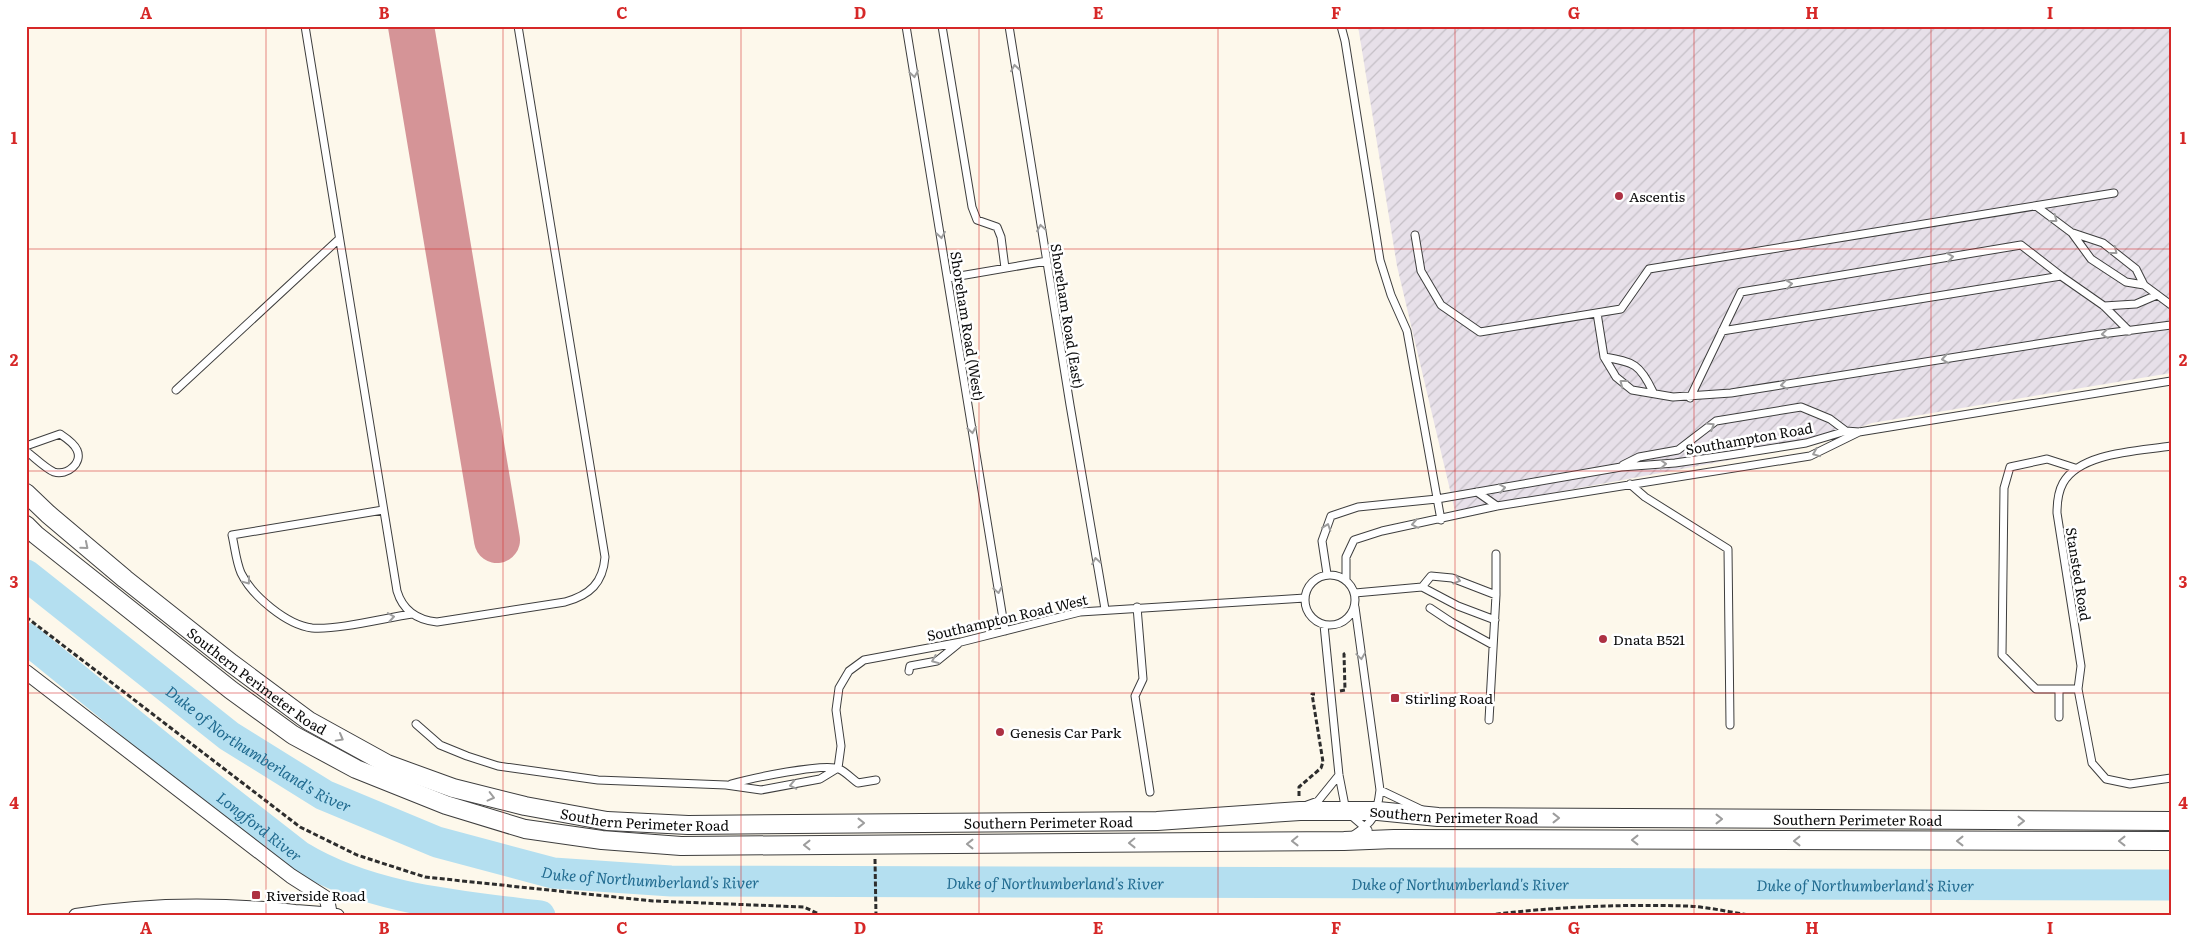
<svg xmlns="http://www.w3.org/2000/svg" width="2197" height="942" font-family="Literata,serif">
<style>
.industrial{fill:url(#industrial-furrows)}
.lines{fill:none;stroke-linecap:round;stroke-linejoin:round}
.river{stroke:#b4dff0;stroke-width:31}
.taxiway{stroke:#d59497;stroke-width:46}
.service-casing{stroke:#3e3e3e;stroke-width:9}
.minor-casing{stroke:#3e3e3e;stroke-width:16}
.tertiary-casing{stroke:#3e3e3e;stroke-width:20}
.path{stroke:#2d2d2d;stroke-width:3;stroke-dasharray:5 2.5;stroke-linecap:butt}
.service{stroke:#fff;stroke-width:7}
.minor{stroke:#fff;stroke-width:14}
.tertiary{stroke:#fff;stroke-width:18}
.oneway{stroke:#9d9d9d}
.grid{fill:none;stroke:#d62828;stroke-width:1;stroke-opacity:0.55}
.poi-dot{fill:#ad3143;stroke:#fff;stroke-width:2}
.labels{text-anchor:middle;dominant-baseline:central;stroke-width:5;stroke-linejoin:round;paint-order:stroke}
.poi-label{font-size:14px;fill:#0b0b0b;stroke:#fff;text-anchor:start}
.street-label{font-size:14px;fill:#0b0b0b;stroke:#fff}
.water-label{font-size:15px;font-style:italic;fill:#216b90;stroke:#fff}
.neatline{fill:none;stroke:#d62828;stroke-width:2}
.grid-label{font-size:16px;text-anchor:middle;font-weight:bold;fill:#d62828}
</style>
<defs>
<pattern id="industrial-furrows" width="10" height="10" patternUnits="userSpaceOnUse" patternTransform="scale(1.25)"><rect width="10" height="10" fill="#e7e0e9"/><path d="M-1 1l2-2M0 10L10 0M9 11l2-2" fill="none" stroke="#c5bfc6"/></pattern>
</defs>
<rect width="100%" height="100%" fill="#fdf8eb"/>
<!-- industrial -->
<path class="industrial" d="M1358,26H2171V373L1872,423L1805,446L1455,511L1397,266Z"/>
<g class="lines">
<!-- river -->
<g class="river">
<path id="s1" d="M26,575L229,736L324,795L437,842L553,873L671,881L2171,885"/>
<path id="s2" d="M26,638L191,772L299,856C369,899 459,906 540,916"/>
</g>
<!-- taxiway -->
<path class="taxiway" d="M411,26L497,540"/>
<!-- service casing -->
<g class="service-casing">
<path id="service" d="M305,26L397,591C403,611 417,620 437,622L565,602C590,595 603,583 605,557L518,26
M906,26L1005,631
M942,26L972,207L977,220L997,227L1001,237L1005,268
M1009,26L1070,405L1105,609
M1341,26L1345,41L1380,260L1391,295L1407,331L1441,520
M2036,206L2072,233L2091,259L2126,282L2144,285
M2073,233L2103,243L2136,269L2144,285L2171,305
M1415,235L1421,271L1441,305L1480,332L1621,309L1649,269L2114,193
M948,278L1047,261
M2104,306L2136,304L2157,295
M1597,313L1604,357L1616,377L1632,390L1673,397L1731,393L2094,335L2171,325
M1722,331L2061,276L2104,306L2129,331
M1604,357C1634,362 1640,364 1653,392
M176,390L339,239
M1690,398L1741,292L2021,245L2061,276
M26,446L60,434C66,438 74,443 77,450C83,463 67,476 54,472C46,469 34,457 26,451
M2171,446C2140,451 2080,452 2063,483C2058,492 2057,503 2057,513L2081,666L2078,689L2092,763L2106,779L2130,784L2171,778
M1623,465L1639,457L1678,450L1716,421L1801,407L1830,419L1846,431
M2075,468L2047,459L2010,467L2004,488L2002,655L2036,689H2078
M1630,484L1645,497L1728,549L1730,725
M1477,492L1497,506
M383,510L232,535C235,548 236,561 241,573C252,596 287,625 312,628C338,630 385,618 412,614
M1327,574L1322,541L1331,516L1358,507L1437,499L1621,467L1675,463L1730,455L1806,443L1846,431L1859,432L2171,381
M1305 600a25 25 0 1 1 50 0a25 25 0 1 1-50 0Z
M1346,580V557L1354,540L1382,531L1497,506L1810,456L1859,432
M1422,587L1431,576L1452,578L1496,595
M1355,593L1422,587L1458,606L1495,620
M1137,607L1143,679L1135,696L1150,792
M1430,608L1451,622L1493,645
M1324,625L1339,775L1346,811L1368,830
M909,671L910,666L937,661L958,644
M2059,689V717
M1489,720L1496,595V554
M416,724L440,745L467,756L498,766L598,780L726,785L761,790L820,779L838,768
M838,768L841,746L836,710L839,688L849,671L864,660L961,642L1080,612L1305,598
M731,784C749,779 826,762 839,769C846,772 852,779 858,783L876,780
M1380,790L1422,810
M1307,805L1318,801L1339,775
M1352,836C1374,822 1377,815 1380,790L1355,607"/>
</g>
<!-- minor casing -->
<g class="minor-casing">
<path id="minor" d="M26,672L291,876L327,899L330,915
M76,916C149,904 222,904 295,912C309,913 323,913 337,916"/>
</g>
<!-- tertiary casing -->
<g class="tertiary-casing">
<g id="tertiary">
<path id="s3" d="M26,493L48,514L125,579L231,663L309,721L387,764L453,788L525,806L607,821L688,825L1157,821L1300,811H1378L1438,817L2171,821"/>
<path d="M26,525L36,535L231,690L293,735L356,769L446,805L525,829L602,840L681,846L1344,841L1394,839L2171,841"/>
</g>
</g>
<!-- path -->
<path class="path" d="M26,617L300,827L357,855L425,877L653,901L804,907L823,916
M1340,691L1345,690L1344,654L1347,653
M1299,796V787L1321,768L1323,762L1312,694H1315
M875,859L876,916
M1481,916C1549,907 1619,904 1687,906C1710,907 1733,913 1756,916"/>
<!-- service -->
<use href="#service" class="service"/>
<!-- minor -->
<use href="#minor" class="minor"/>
<!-- tertiary -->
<use href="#tertiary" class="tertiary"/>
</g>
<!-- one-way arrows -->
<defs><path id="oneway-chevron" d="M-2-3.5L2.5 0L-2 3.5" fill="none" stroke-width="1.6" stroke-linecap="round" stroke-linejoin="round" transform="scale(1.25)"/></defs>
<g class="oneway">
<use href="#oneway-chevron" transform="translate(1015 68) rotate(-99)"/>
<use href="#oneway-chevron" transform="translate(914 74) rotate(81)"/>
<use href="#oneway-chevron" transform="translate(2054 219) rotate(37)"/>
<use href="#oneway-chevron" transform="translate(1041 228) rotate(-99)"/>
<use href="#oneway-chevron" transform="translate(941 235) rotate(81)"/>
<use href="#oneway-chevron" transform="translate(2114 251) rotate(38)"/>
<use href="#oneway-chevron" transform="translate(1950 257) rotate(-9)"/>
<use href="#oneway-chevron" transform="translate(1789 284) rotate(-9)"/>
<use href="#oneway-chevron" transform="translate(2105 334) rotate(174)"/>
<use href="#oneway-chevron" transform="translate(1945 359) rotate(171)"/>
<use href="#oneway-chevron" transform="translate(1623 383) rotate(-143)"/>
<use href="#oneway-chevron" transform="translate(1784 385) rotate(171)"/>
<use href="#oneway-chevron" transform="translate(1711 426) rotate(-32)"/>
<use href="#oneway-chevron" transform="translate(972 430) rotate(81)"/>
<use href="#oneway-chevron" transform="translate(1816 453) rotate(158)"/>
<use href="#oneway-chevron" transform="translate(1663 464) rotate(-3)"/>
<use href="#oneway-chevron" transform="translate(1502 488) rotate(-10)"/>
<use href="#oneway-chevron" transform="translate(1415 524) rotate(169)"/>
<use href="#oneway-chevron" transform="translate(1327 527) rotate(-71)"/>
<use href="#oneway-chevron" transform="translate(85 546) rotate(40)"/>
<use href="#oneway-chevron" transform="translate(1096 561) rotate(-100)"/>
<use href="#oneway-chevron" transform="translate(1457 580) rotate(17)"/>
<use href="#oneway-chevron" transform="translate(247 581) rotate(53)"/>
<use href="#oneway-chevron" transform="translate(998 590) rotate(80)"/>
<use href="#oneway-chevron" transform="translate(391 617) rotate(-9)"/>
<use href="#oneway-chevron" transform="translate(1361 656) rotate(82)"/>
<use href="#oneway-chevron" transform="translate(935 660) rotate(158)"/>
<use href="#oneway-chevron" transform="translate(340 738) rotate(29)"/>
<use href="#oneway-chevron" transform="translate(793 785) rotate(168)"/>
<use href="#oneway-chevron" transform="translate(491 797) rotate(14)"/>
<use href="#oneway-chevron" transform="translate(1556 818)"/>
<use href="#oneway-chevron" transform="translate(1719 819)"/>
<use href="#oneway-chevron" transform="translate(2021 821)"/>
<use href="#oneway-chevron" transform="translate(861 823)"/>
<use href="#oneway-chevron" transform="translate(1635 840) rotate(-180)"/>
<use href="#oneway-chevron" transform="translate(1295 841) rotate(179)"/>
<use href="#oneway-chevron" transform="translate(1797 841) rotate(-180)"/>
<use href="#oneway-chevron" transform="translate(1960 841) rotate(180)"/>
<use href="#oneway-chevron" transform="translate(2122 841) rotate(180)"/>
<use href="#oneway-chevron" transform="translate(1132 843) rotate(179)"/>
<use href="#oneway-chevron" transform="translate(970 844) rotate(180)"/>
<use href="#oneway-chevron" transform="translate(807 845) rotate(180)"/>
</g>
<!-- grid -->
<path class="grid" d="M266,26V916M503,26V916M741,26V916M979,26V916M1218,26V916M1455,26V916M1694,26V916M1931,26V916M26,249H2171M26,471H2171M26,693H2171"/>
<!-- markers -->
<g class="poi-dot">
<circle cx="1619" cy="196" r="5"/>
<circle cx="1603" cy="639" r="5"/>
<rect x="1390" y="693" width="10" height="10" rx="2.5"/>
<circle cx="1000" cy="732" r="5"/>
<rect x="251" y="890" width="10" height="10" rx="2.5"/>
</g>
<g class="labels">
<!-- poi labels -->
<g class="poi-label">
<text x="1629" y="196">Ascentis</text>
<text x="1613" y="639">Dnata B521</text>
<text x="1405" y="698">Stirling Road</text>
<text x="1010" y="732">Genesis Car Park</text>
<text x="266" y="895">Riverside Road</text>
</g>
<!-- street labels -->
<g class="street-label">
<text transform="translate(1068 316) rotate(81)">Shoreham Road (East)</text>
<text transform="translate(968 326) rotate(81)">Shoreham Road (West)</text>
<text transform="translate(1749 438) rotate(-10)">Southampton Road</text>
<text transform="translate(2079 574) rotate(81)">Stansted Road</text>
<text transform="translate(1007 617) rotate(-13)">Southampton Road West</text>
<text stroke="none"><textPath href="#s3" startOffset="298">Southern Perimeter Road</textPath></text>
<text stroke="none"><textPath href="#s3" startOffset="1528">Southern Perimeter Road</textPath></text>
<text stroke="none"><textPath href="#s3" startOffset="718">Southern Perimeter Road</textPath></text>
<text stroke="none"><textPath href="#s3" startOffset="1932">Southern Perimeter Road</textPath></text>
<text stroke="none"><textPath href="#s3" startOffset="1122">Southern Perimeter Road</textPath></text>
</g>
<!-- water labels -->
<g class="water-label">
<text stroke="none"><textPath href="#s1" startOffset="291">Duke of Northumberland's River</textPath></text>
<text stroke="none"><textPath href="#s2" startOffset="300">Longford River</textPath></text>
<text stroke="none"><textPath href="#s1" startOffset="711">Duke of Northumberland's River</textPath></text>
<text stroke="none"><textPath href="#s1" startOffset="1116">Duke of Northumberland's River</textPath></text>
<text stroke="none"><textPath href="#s1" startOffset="1521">Duke of Northumberland's River</textPath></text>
<text stroke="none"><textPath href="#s1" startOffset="1926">Duke of Northumberland's River</textPath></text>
</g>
</g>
<!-- border -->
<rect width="2197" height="942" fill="none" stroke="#ffffff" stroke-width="55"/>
<rect x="28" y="28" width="2142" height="886" class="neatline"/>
<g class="grid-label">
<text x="146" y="19">A</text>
<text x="384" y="19">B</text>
<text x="622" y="19">C</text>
<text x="860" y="19">D</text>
<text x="1098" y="19">E</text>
<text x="1336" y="19">F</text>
<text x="1574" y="19">G</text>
<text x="1812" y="19">H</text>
<text x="2050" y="19">I</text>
<text x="14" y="144">1</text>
<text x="2183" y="144">1</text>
<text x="14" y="366">2</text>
<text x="2183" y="366">2</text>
<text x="14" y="588">3</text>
<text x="2183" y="588">3</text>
<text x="14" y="809">4</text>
<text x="2183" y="809">4</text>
<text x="146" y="934">A</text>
<text x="384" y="934">B</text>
<text x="622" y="934">C</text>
<text x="860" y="934">D</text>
<text x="1098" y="934">E</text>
<text x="1336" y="934">F</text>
<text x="1574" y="934">G</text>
<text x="1812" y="934">H</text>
<text x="2050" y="934">I</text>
</g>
</svg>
